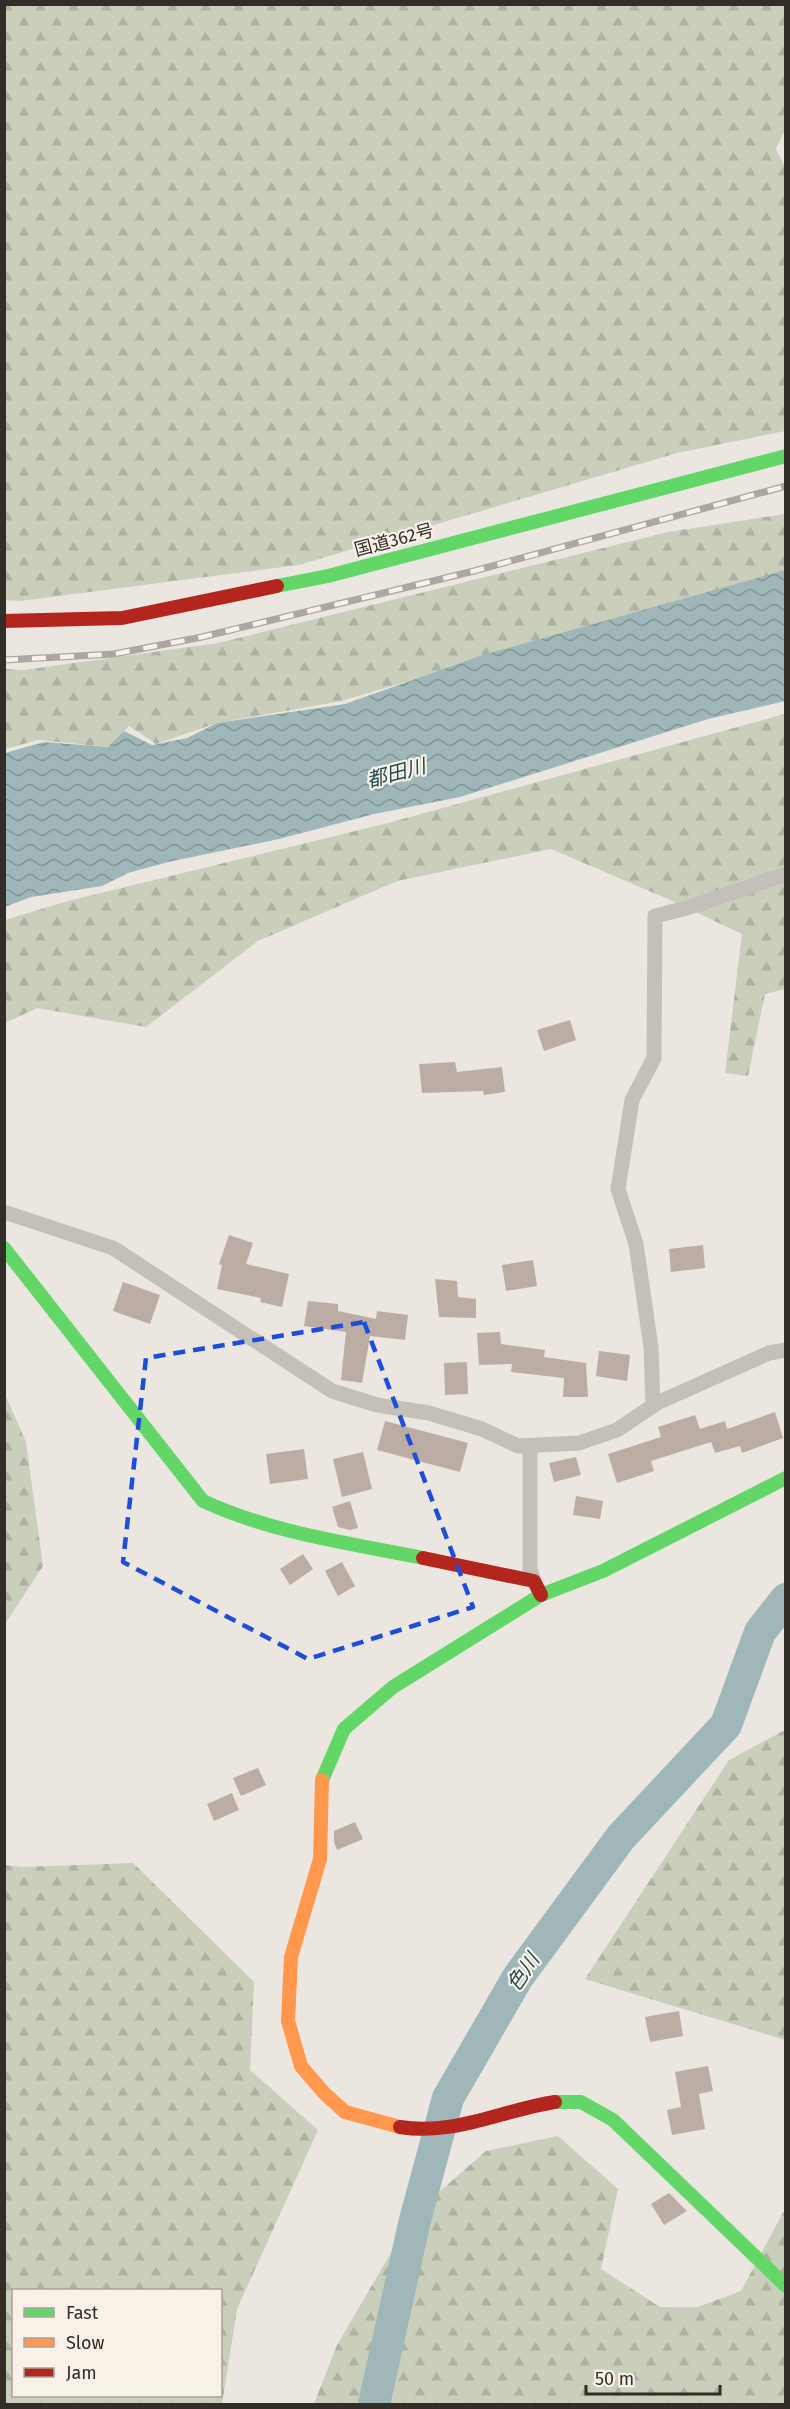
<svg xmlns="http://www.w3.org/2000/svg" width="790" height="2409" font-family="'Fira Sans','Noto Sans JP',sans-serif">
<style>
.forest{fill:url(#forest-firs);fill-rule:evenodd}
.water{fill:url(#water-waves)}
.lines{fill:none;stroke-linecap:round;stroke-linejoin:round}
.river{stroke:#9fb7b9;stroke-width:32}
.building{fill:#bcada4}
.street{stroke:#c3bfb9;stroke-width:15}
.fast{stroke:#63d668;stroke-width:14}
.slow{stroke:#ff974d;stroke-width:14}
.jam{stroke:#b3261e;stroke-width:14}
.rail-casing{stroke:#aba7a3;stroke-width:7}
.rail{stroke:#f7f1e8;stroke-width:4.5;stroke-dasharray:14;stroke-linecap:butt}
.marked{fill:none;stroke:#1d4ed8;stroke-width:4.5;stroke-dasharray:12 8;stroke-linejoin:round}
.labels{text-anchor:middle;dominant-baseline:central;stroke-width:4.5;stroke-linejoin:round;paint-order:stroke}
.street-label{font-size:18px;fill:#332d28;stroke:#f7f1e8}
.water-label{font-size:20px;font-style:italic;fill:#234950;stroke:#f7f1e8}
</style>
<defs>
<pattern id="forest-firs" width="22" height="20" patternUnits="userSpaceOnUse" patternTransform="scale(1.5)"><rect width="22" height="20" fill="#cacfbc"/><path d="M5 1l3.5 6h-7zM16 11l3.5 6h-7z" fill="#aeb2a2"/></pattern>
<pattern id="water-waves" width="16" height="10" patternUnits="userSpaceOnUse" patternTransform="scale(1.5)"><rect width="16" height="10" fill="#9fb7b9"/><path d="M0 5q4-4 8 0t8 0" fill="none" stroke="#829596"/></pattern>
</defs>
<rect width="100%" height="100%" fill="#ebe6e0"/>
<!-- forest -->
<path class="forest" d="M5,4L785,5V130L776,149L786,169L785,431L677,453L299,565L20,601L5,600Z
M785,514V572L582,629L342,701L217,723L156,744L129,726L109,747L38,740L5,749V669L24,670L218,643L668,532Z
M785,714V989L765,994L748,1076L725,1073L742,934L668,899L551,849L397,881L258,941L146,1027L37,1008L5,1023V920L68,901L388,823Z
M5,1394L26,1442L43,1566L5,1624Z
M785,1730V2040L585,1979L729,1760Z
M133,1863L254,1982L250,2070L318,2130L237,2309L222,2404H5V1865L22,1867ZM220,2290V2396H14V2290Z
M558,2136L618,2189L601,2269L660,2307H698L741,2291L785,2209V2404H314L337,2345L413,2215L486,2151Z"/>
<!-- water -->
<path class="water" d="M785,570V701L708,719L460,797L374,814L279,839L168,862L128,873L102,886L31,897L5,907V753L44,742L108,747L124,731L152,745L187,738L217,723L345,704L483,655Z"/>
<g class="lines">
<!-- river -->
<path class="river" d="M374,2404L415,2220L448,2098L518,1977L621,1837L726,1725L760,1632L786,1599"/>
</g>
<!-- building -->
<path class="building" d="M570,1020L576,1040L544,1051L537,1030Z
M455,1062L457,1072L502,1067L505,1092L484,1095L483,1091L422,1093L419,1064Z
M229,1235L253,1243L246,1264L289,1274L282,1307L260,1302L261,1298L217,1289L222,1265L219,1264Z
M703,1245L705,1268L671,1272L669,1249Z
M533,1260L537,1286L506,1291L502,1265Z
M435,1279L457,1281L458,1297L476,1299V1318L439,1317Z
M123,1282L160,1295L150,1324L113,1311Z
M308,1301L338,1304V1311L376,1319L377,1311L408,1315L405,1340L370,1336L362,1383L341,1380L346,1332L304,1326Z
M500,1332L501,1344L545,1350L544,1357L586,1363L588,1397H563L564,1378L511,1372L512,1364L479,1365L477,1333Z
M599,1351L630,1355L627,1381L596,1376Z
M467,1362L468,1394L445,1395L444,1363Z
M775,1412L783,1438L742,1453L740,1446L715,1453L711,1442L651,1461L654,1471L617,1483L608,1454L661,1437L658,1427L695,1415L700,1429L725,1421L727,1429Z
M385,1421L468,1443L460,1472L377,1450Z
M304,1449L308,1479L270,1484L266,1454Z
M363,1452L372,1489L342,1497L333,1459Z
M576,1457L581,1475L554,1482L549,1463Z
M576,1496L603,1501L600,1519L573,1515Z
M350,1501L358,1528L350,1530L338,1527L332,1507Z
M303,1554L313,1569L290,1585L280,1569Z
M342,1562L355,1586L338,1596L325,1571Z
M258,1768L266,1785L241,1796L233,1778Z
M232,1793L239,1810L214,1821L207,1804Z
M355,1822L363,1839L337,1850L334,1842V1831Z
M679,2011L683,2036L650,2042L645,2017Z
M708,2066L713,2091L699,2094L705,2129L672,2135L667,2110L681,2107L675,2072Z
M669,2193L687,2211L664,2225L651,2204Z"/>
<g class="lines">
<!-- street -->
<path class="street" d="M4,1212L113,1248L332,1391L377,1405L429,1413L482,1429L518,1446L579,1443L617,1430L657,1403L769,1353L786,1350
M653,1406L651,1347L636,1244L618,1189L632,1100L654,1058L655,916L687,908L786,874
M530,1446V1569L534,1581"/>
<!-- fast -->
<path class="fast" d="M277,586L328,576L786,456
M4,1248L203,1501C272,1533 348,1543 423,1558
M322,1780L344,1729L393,1687L541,1595L603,1571L786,1478
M555,2102H581L613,2120L786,2286"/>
<!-- slow -->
<path class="slow" d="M322,1780L320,1859L291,1957L288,2021L301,2066L324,2093L345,2112L400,2127"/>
<!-- jam -->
<path class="jam" d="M4,621L122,618L277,586
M423,1558L534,1581L541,1595
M400,2127C455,2136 502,2110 555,2102"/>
<!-- rail casing -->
<g class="rail-casing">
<path id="rail" d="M4,660L114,654L202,637L474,571L786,486"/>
</g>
<!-- rail -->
<use href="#rail" class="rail"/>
</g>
<!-- marked area -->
<path class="marked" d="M364,1322L473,1607L308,1659L123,1562L146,1358Z"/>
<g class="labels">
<!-- street labels -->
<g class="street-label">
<text transform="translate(394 540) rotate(-15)">国道362号</text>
</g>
<!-- water labels -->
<g class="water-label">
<text transform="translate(396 773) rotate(-15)">都田川</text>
<text transform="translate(523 1972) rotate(-56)">色川</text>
</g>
</g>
<!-- border -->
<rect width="790" height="2409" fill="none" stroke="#332d28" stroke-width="12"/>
<!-- legend -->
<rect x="12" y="2289" width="210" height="108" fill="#f7f1e8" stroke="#a9a39b" stroke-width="1.5"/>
<rect x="24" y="2308" width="30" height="9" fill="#63d668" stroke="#a9a39b" stroke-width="1.5"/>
<text x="66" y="2319" font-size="18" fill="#332d28">Fast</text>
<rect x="24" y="2338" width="30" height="9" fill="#ff974d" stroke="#a9a39b" stroke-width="1.5"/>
<text x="66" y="2349" font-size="18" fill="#332d28">Slow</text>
<rect x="24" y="2368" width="30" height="9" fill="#b3261e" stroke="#a9a39b" stroke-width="1.5"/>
<text x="66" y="2379" font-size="18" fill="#332d28">Jam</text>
<!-- scale -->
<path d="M586 2385v9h134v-9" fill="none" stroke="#332d28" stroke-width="3"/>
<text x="595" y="2385" font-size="18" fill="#332d28" stroke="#f7f1e8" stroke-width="4.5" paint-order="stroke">50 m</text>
</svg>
